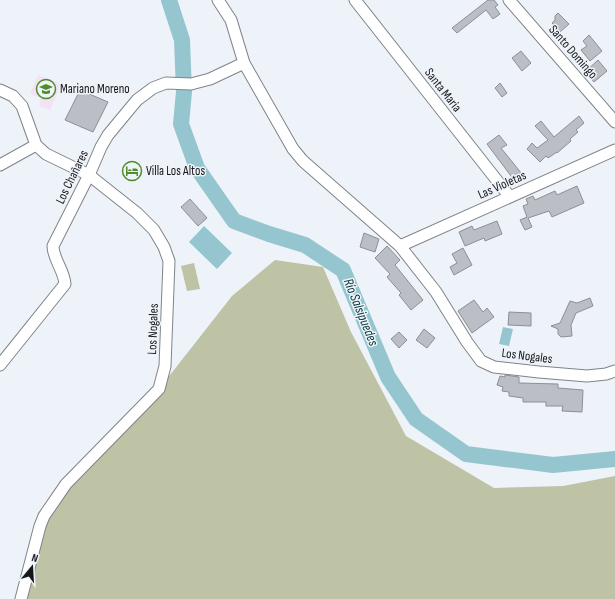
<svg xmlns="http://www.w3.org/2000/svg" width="615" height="599" font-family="'Sofia Sans Condensed',sans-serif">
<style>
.education{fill:#f3e2f4}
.green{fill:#bdc3a4}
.water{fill:#95c6d0}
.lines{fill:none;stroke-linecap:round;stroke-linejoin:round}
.river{stroke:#95c6d0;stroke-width:16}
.building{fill:#bbbfc5;stroke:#8c8f95}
.minor-casing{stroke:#808389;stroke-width:13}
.minor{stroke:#fff;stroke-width:11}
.labels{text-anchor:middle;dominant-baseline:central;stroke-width:3;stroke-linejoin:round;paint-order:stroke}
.street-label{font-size:13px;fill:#151619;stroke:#eef3f9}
.poi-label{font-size:13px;fill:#151619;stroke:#eef3f9;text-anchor:start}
.water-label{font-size:14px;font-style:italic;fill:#003038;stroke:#eef3f9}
</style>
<rect width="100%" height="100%" fill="#eef3f9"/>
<!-- education -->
<path class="education" d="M38,75L61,84L50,110L39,106L41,98L30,94Z"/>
<!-- green -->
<path class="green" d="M275,260L323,267L351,332L406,436L494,488L563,486L615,476V599H21L44,516L159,389L232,296Z
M194,263L200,289L187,291L181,266Z"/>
<!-- water -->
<path class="water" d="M204,226L232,253L217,269L189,242Z
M503,327L513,329L509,346L499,344Z"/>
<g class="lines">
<!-- river -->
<path class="river" d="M169,0L182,40L184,92L181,124L197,168L234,221L269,234L305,245L343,270L388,377L416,419L466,454L553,465L615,459"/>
</g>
<!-- building -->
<path class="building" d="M488,0H494L498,5L495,7L500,14L493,19L486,10L457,33L452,28Z
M558,13L569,24L560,32L552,23L555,20V16Z
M589,35L602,51L590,61L581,50L587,46L583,41Z
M521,51L531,63L522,71L512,58Z
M598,60L607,71L594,82L585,72Z
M500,83L507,93L502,97L495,88Z
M80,90L108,102L93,132L65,120Z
M579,116L584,123L576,130L578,132L570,139L571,141L557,153V152L548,158L546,156L540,162L527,149L532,143L537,148L548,140L535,126L541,121L554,137Z
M499,135L507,145L501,148L522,174L514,180L487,144Z
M577,186L584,203L552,217L549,211L528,218L532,227L525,230L520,220L527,217L523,206L528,204L526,199L533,196L535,200L555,191L557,195Z
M190,199L207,218L198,226L181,207Z
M497,221L502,234L485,241L484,238L465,246L459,232L472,226L474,230Z
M364,233L379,239L375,252L360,247Z
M387,246L400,260L395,265L423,300L411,310L399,295L401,293L387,277L390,274L375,258Z
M463,248L472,265L454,275L450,267L457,263L452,254Z
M590,298L593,306L576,313L571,325L572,336L561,337L558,334V329L551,326L560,323L570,301L577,303Z
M474,300L483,312L487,308L494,317L472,333L458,311Z
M509,312L531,313V326L508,325Z
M424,329L435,338L427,348L416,340Z
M399,332L407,340L399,348L391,339Z
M505,375L519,377V383L558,384V388L583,390L582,412L562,411L563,406H546V402H523V398L509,396V392L502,391L503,387L497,385L500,376L505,377Z"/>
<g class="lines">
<!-- minor casing -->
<g class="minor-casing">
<path id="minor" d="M218,0L231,20L244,63L293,149L303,161L400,246L436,292L467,342L481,361L494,367L539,372L587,376L606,374L615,371
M355,0L510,197
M509,0L615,122
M0,90L13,96L22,106L36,145L46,154L89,175L137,213L154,230L164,247L169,261L165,366L159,389L66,484L44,516L40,526L21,599
M0,165L36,145
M400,246L615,150
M0,365L65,284C64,270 53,259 53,246L89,175L101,147L108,135L137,100L153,88L166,83L191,84L210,79L244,63"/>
</g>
<!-- minor -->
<use href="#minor" class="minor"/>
</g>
<!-- icons -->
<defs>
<g id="school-ring" transform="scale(1)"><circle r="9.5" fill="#eef3f9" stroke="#508c2b" stroke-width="1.5"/><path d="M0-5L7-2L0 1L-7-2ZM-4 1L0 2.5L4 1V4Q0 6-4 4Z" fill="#508c2b"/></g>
<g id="hotel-ring" transform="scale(1)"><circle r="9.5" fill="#eef3f9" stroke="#508c2b" stroke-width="1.5"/><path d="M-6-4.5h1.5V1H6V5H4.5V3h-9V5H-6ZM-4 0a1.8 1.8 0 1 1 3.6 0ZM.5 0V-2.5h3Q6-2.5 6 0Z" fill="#508c2b"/></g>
</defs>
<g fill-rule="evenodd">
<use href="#school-ring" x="46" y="89"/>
<use href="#hotel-ring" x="132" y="171"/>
</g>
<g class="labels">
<!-- street labels -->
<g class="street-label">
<text transform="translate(573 52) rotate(49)">Santo Domingo</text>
<text transform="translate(443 90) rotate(52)">Santa Maria</text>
<text transform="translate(72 177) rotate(-64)">Los Chañares</text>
<text transform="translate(502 185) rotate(-24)">Las Violetas</text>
<text transform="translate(153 329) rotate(-88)">Los Nogales</text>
<text transform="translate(527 356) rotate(7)">Los Nogales</text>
</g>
<!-- poi labels -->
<g class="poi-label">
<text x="60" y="89">Mariano Moreno</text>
<text x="146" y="171">Villa Los Altos</text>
</g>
<!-- water labels -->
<g class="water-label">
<text transform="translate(361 312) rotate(68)">Río Salsipuedes</text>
</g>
</g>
<!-- north arrow -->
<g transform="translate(32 567) rotate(18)" stroke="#eef3f9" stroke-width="3" paint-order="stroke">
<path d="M0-3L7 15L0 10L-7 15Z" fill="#151619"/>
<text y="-6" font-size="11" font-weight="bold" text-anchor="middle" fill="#151619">N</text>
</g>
</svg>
